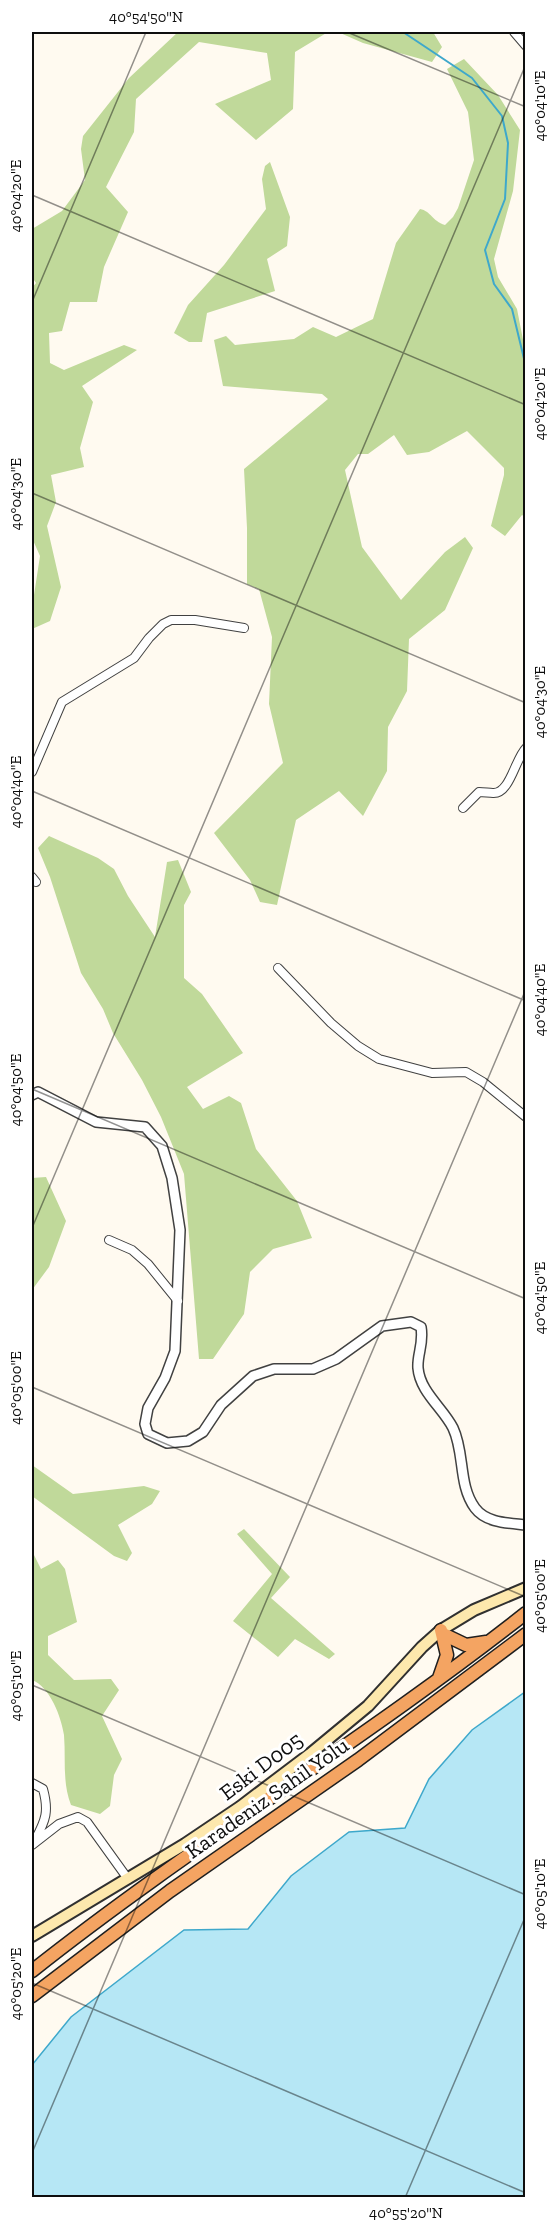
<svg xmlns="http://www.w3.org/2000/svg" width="557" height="2229" font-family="'Zilla Slab',serif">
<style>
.forest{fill:#c0d99a}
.water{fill:#b6e7f5;stroke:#3ea8cb;stroke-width:1.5}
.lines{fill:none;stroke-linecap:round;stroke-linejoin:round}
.stream{stroke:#3ea8cb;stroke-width:2}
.minor-casing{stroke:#414141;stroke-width:10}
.tertiary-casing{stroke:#414141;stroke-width:12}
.secondary-casing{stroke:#303030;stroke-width:14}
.trunk-casing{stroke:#1f1f1f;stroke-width:15}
.minor{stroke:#fff;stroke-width:8}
.tertiary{stroke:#fff;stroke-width:9}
.secondary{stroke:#fde8ad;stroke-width:10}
.trunk{stroke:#f4a462;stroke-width:12}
.ticks{fill:none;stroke:#0e0e0e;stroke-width:1.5;stroke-opacity:0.45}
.labels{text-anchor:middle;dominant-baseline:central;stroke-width:6;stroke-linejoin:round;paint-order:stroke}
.street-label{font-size:22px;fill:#0e0e0e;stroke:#fff}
.neatline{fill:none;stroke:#0e0e0e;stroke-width:2}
.ticks-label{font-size:15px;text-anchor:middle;fill:#0e0e0e}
</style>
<rect width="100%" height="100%" fill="#fffaf0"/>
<!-- forest -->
<path class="forest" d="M178,32H328L295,52L293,109L256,140L215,104L271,80L267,53L199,42L136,99L134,132L106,187L128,212L104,267L97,302H70L62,331L49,333L50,363L64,370L124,345L137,350L82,386L93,402L80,448L84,467L51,475L56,502L47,526L61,587L50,621L32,629V596L34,595L40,556L32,538V288L36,283L32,277V229L62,211L85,180L81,149L83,136L129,78Z
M338,32H433L442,47L432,62L363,43Z
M464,59L498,95L520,130L513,191L494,259L498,277L517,309L525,350V517L522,515L505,536L491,526L504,475V468L467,431L429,452L407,455L394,435L368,454H358L345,470L362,547L401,600L445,552L465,537L473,548L445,610L409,639L407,691L388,727L387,771L363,816L339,791L296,820L277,905L260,902L250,880L214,833L283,763L269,704L272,637L259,589L247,584V528L244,469L328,399L322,394L223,386L214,340L226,336L235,345L294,339L313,327L336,337L373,319L396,243L420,209C431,211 432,221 445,225L453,217L458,208L474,160L468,112L447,69Z
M270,162L290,217L287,246L267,259L275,291L207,313L202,342H189L174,333L188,305L224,265L266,209L262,179L265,166Z
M49,836L98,858L114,869L128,896L155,937L167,862L178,860L191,892L184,905V978L202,994L243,1053L187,1087L203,1109L229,1096L241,1103L256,1149L297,1201L312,1238L273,1249L250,1272L244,1314L213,1359H199L184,1174L161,1117L142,1080L113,1033L103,1009L81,973L50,877L38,848Z
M46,1177L66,1221L49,1267L32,1290V1178Z
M32,1465L73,1494L144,1486L160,1491L152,1504L118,1525L132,1553L127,1561L114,1556L32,1496Z
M244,1529L290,1577L271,1598L335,1654L329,1659L295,1639L278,1657L233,1621L272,1574L237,1534Z
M32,1551L41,1569L58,1560L65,1569L77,1622L48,1636V1655L74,1680L111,1679L119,1690L102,1716L122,1759L114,1775L110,1806L100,1814L71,1805C62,1782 66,1759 64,1735C61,1716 50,1687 32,1680Z"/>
<!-- water -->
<path class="water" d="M525,1692V2197H32V2065L71,2017L184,1930L248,1929L291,1876L349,1832L405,1828L429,1779L472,1730Z"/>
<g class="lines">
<!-- stream -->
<path class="stream" d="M403,32L472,78L502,116L508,143L505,199L485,250L494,284L512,309L526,367"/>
<!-- minor casing -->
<g class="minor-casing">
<path id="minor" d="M514,32L526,46
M32,772L62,702L134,658L149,638L163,624L171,620H195L244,628
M463,808L479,792C484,792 489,793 493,793C510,794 515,759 526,748
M32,877L36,882
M278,968L331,1023L358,1046L379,1059L432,1073L466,1072L483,1082L526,1117
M109,1240L132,1250L148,1264L178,1301
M32,1783L43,1789C49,1811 46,1820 35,1840
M32,1845L59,1824L78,1817L87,1822L128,1879"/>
</g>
<!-- tertiary casing -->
<g class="tertiary-casing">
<path id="tertiary" d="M32,1095L38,1092L96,1122L145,1127L162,1146L172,1178L180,1230L175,1351L165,1378L148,1408L145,1424L148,1434L167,1443L188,1441L203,1432L221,1405L253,1376L274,1369H313L336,1359L382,1326L411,1322L421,1327C424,1344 417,1354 418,1368C420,1392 443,1408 453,1428C465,1453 458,1485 475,1508C486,1523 508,1523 526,1525"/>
</g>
<!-- secondary casing -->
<g class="secondary-casing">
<path id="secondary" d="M32,1936L185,1844L240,1807L310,1754L368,1706L422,1647L441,1630L474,1610L526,1588"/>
</g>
<!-- trunk casing -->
<g class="trunk-casing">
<path id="trunk" d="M443,1634L466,1645L486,1642
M439,1678L447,1655L441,1630
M32,1971C191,1845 366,1739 526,1613
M32,1996L170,1891L358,1760L526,1634"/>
</g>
<!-- minor -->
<use href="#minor" class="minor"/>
<!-- tertiary -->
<use href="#tertiary" class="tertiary"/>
<!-- secondary -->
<use href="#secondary" class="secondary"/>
<!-- trunk -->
<use href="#trunk" class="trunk"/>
</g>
<!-- ticks -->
<path class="ticks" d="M347,32L526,107M32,195L526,405M32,302L146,32M32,493L526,703M32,791L526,1001M32,1089L526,1299M32,1228L526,64M32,1387L526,1597M32,1685L526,1895M32,1983L526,2193M32,2153L526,989M405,2198L526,1915"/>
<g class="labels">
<!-- street labels -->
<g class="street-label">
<text transform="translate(261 1766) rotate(-37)">Eski D005</text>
<text transform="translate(267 1798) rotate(-35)">Karadeniz Sahil Yolu</text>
</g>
</g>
<!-- border -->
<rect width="557" height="2229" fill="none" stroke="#ffffff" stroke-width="66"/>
<rect x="33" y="33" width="491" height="2163" class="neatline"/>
<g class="ticks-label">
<text x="146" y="22">40°54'50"N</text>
<text transform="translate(540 106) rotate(-90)" y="5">40°04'10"E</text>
<text transform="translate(16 196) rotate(-90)" y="5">40°04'20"E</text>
<text transform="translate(540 404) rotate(-90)" y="5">40°04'20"E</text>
<text transform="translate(16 494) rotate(-90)" y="5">40°04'30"E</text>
<text transform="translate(540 702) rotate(-90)" y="5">40°04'30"E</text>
<text transform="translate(16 792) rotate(-90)" y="5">40°04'40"E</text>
<text transform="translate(540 1000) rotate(-90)" y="5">40°04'40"E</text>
<text transform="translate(16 1090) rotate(-90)" y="5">40°04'50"E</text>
<text transform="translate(540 1298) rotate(-90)" y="5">40°04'50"E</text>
<text transform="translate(16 1388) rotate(-90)" y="5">40°05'00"E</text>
<text transform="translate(540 1596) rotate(-90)" y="5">40°05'00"E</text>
<text transform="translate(16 1686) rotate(-90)" y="5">40°05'10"E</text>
<text transform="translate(540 1894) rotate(-90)" y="5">40°05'10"E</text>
<text transform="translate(16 1984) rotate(-90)" y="5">40°05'20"E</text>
<text x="406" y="2218">40°55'20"N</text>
</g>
</svg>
